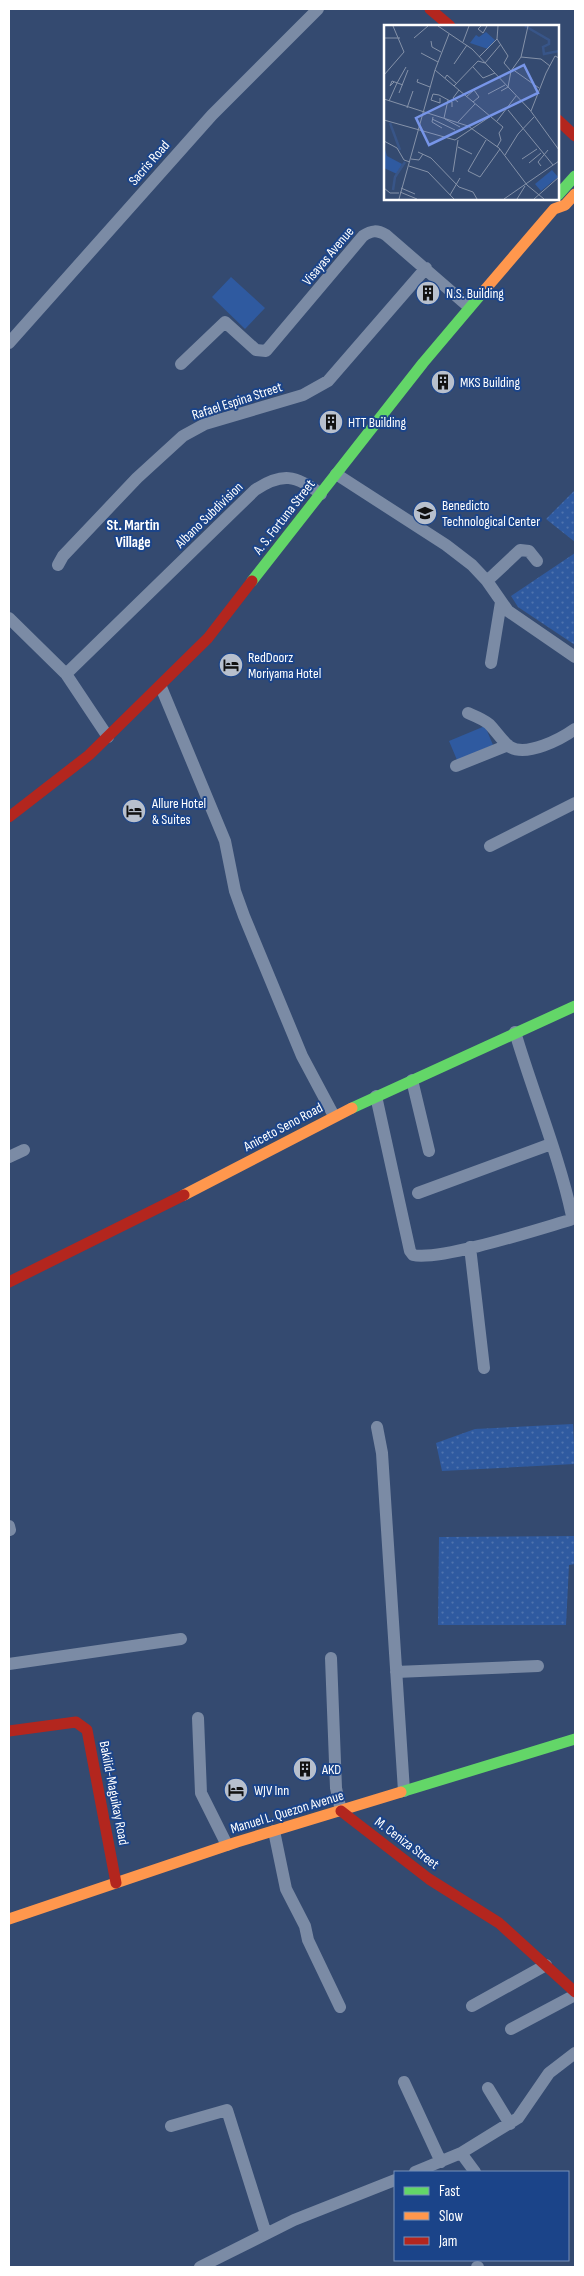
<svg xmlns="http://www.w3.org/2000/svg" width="584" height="2276" font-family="'Sofia Sans Condensed',sans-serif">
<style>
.grass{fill:url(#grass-dots)}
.pitch{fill:#2f5aa0}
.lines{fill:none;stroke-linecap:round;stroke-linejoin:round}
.street{stroke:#7b8ba5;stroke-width:12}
.fast{stroke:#63d668;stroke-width:11}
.slow{stroke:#ff974d;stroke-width:11}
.jam{stroke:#b3261e;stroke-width:11}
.labels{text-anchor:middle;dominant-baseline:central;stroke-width:4;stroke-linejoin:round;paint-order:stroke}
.street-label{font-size:14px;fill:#fff;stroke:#1b4489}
.poi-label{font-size:14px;fill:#fff;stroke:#1b4489;text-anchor:start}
.neighbourhood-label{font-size:15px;font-weight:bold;fill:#fff;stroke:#1b4489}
.inset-river{fill:none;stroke:#385588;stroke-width:2.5}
.inset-road{fill:none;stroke:#8592a9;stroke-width:1}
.view{fill:#7795e8;fill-opacity:0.15;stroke:#7795e8;stroke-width:2.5}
.inset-edge{fill:none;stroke:#fff;stroke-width:2.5}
</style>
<defs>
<pattern id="grass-dots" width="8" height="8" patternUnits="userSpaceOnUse" patternTransform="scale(1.25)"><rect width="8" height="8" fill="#2f5aa0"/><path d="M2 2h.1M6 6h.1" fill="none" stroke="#4e73ae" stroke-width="1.8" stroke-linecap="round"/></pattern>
</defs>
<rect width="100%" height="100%" fill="#344a70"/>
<!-- grass -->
<path class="grass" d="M575,490V542L546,519Z
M575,553V645L518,607L511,596Z
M573,1424L575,1464L442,1471L436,1443L475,1429Z
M575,1536V1564L569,1565L566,1625H438L439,1537Z"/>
<!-- pitch -->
<path class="pitch" d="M231,277L265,308L245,329L212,297Z
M485,726L493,745L457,760L449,741Z"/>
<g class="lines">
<!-- street -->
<path class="street" d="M9,343L212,115L318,9
M181,364L225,322L256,350L266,351L363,236C372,230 377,230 386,235L469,307
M336,474L446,545L472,565L487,581L508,611L575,657
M58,565L63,556L137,478L183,436L205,424L303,395L328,381L426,268
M487,581L520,550L529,551L537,561
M9,618L66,674L108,737
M491,663L501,602
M66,674L255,490C282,472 296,475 321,494
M161,687L225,841L235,891L244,916L302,1056L334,1116
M468,713C475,716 483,719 489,724C496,731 502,741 510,747C527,757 561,739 575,729
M456,766L508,745
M490,846L575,803
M412,1080L429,1151
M376,1096L410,1251L413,1255C440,1261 539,1229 570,1220L572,1216C559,1155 533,1093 515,1032
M9,1157L24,1150
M418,1193L551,1144
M470,1247L484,1368
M377,1427L382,1453L404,1791
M9,1526L10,1530
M331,1658L336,1788L341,1811
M9,1664L181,1639
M396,1672L538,1666
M198,1718L201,1793L227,1845
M274,1831L286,1889L305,1926L308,1940L340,2007
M472,2006L546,1965
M511,2029L575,1995
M404,2082L441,2162
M488,2088L510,2124
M171,2126L227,2110L266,2234
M461,2153L475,2172
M415,2172L461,2153L518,2118L549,2073L575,2053
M200,2267L294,2220L395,2180
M477,2267H478"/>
<!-- fast -->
<path class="fast" d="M558,195L575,176
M252,581L423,363L483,292
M352,1108L575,1006
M401,1792L575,1739"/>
<!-- slow -->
<path class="slow" d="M483,292L554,209L565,205L575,194
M184,1195L352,1108
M9,1919L237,1842L401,1792"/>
<!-- jam -->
<path class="jam" d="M430,9L450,26
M558,120L575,136
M9,817L89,755L208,638L252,581
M9,1282L184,1195
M9,1731L76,1722L87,1730L116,1883
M341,1811L429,1879L499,1923L575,1992"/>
</g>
<!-- icons -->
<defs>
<g id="building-disc" transform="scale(1.25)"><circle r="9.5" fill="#b8c0cd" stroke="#1b4489"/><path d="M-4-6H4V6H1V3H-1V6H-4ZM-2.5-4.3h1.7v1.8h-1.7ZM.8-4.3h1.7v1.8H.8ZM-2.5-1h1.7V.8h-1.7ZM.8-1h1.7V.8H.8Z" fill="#111"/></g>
<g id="school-disc" transform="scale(1.25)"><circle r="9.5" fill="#b8c0cd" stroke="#1b4489"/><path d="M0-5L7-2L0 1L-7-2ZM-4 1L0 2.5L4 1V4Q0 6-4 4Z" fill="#111"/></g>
<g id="hotel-disc" transform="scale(1.25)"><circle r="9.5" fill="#b8c0cd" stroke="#1b4489"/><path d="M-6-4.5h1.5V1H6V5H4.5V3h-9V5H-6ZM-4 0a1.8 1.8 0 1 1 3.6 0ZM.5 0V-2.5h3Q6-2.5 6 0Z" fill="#111"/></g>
</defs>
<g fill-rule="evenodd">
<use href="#building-disc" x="428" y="293"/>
<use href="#building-disc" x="443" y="382"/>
<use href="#building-disc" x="331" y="422"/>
<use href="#school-disc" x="425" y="513"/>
<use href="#hotel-disc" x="231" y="665"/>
<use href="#hotel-disc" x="134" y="811"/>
<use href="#building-disc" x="305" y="1769"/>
<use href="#hotel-disc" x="236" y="1790"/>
</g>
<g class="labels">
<!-- street labels -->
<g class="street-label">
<text transform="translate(149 163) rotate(-49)">Sacris Road</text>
<text transform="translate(328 256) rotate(-50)">Visayas Avenue</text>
<text transform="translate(237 401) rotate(-18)">Rafael Espina Street</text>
<text transform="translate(209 515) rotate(-44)">Albano Subdivision</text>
<text transform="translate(284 517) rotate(-52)">A. S. Fortuna Street</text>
<text transform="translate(283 1127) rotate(-28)">Aniceto Seno Road</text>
<text transform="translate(114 1793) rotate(79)">Bakilid-Maguikay Road</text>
<text transform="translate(287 1812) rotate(-17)">Manuel L. Quezon Avenue</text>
<text transform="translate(407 1843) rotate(37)">M. Ceniza Street</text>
</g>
<!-- poi labels -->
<g class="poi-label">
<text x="446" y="293">N.S. Building</text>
<text x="460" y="382">MKS Building</text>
<text x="348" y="422">HTT Building</text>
<text x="442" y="505">Benedicto<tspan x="442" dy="16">Technological Center</tspan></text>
<text x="248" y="657">RedDoorz<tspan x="248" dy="16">Moriyama Hotel</tspan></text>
<text x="152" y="803">Allure Hotel<tspan x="152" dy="16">&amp; Suites</tspan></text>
<text x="322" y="1769">AKD</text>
<text x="254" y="1790">WJV Inn</text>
</g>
<!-- neighbourhood labels -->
<g class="neighbourhood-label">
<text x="133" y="525">St. Martin<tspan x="133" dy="17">Village</tspan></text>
</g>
</g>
<!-- overview -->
<g transform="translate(384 25)">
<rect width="175" height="175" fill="#344a70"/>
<path d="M102,7L111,15L104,24L86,18L92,10L95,12ZM0,121L3,131L18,139L13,149L0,143Z" fill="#2f5aa0"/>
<path d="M168,145L174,152L157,166L151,159Z" fill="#2f5aa0"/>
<path class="inset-river" d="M141,1L165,15V19L159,22L160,29L175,26M6,98L16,125M9,165L11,152L21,137"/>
<path class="inset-road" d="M54,1L88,24L146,85L175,125M97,1L94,4L99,8L103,1M0,13H16M30,13L44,1M113,14L124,31L120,38L127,46M47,16L48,22L57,27M79,17L85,1M37,28L54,37M95,32L113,14L114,1M137,32L157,34L166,41M101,38L117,19M70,39L83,20M89,42L99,53L111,48M128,44L155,63M51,45L119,102L115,108L117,115L113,122M0,50L20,27L9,1M61,53L63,50L73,59M34,54L33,57L46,62M10,57L6,61L8,56L19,60M13,58L22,42M70,61L94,36L101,38M117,66L124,62L127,46L137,32L144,1M15,68L24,45M104,69L121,60M82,72L90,65L95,72L89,77M56,73V78L47,75L49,69L55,70L68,77V82M0,74L84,101L115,123L143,160M5,76L13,58M74,77L69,73L75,65M23,83L29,66M124,85L169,140M147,86L162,48L171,31L175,33M49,92L48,97L58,103M60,93L64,75M48,94L71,105M61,94L76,102M0,95L71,115L107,91M113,96L132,71M74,97L91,79M102,115L84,146L96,152L116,124M0,116L13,123L20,135L26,137M74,122L88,129M34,127L47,133L75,162L89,167L93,174M121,130L134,109L150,92M27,134L35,135L39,129M138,134L153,124M145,138L157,128M25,141L44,147L70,174M157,141L154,137L164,125M69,147L74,115M143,160L160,174M0,163L6,168H15M17,163L31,169M16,167L33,174M66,170L76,153M15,174L51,45L65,9M120,174L175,136M133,174L141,161M150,174L175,152"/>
<path class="view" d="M140,40L154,68L45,120L32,93Z"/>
<rect width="175" height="175" class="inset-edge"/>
</g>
<!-- border -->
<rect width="584" height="2276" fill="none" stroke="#ffffff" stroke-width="20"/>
<!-- legend -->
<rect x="394" y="2171" width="175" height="90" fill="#1b4489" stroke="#768fb8"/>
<rect x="404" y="2187" width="25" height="8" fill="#63d668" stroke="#768fb8"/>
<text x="439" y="2196" font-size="15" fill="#ffffff">Fast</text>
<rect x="404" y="2212" width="25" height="8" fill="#ff974d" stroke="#768fb8"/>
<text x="439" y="2221" font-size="15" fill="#ffffff">Slow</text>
<rect x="404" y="2237" width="25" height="8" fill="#b3261e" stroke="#768fb8"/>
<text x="439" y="2246" font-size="15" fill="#ffffff">Jam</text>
</svg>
